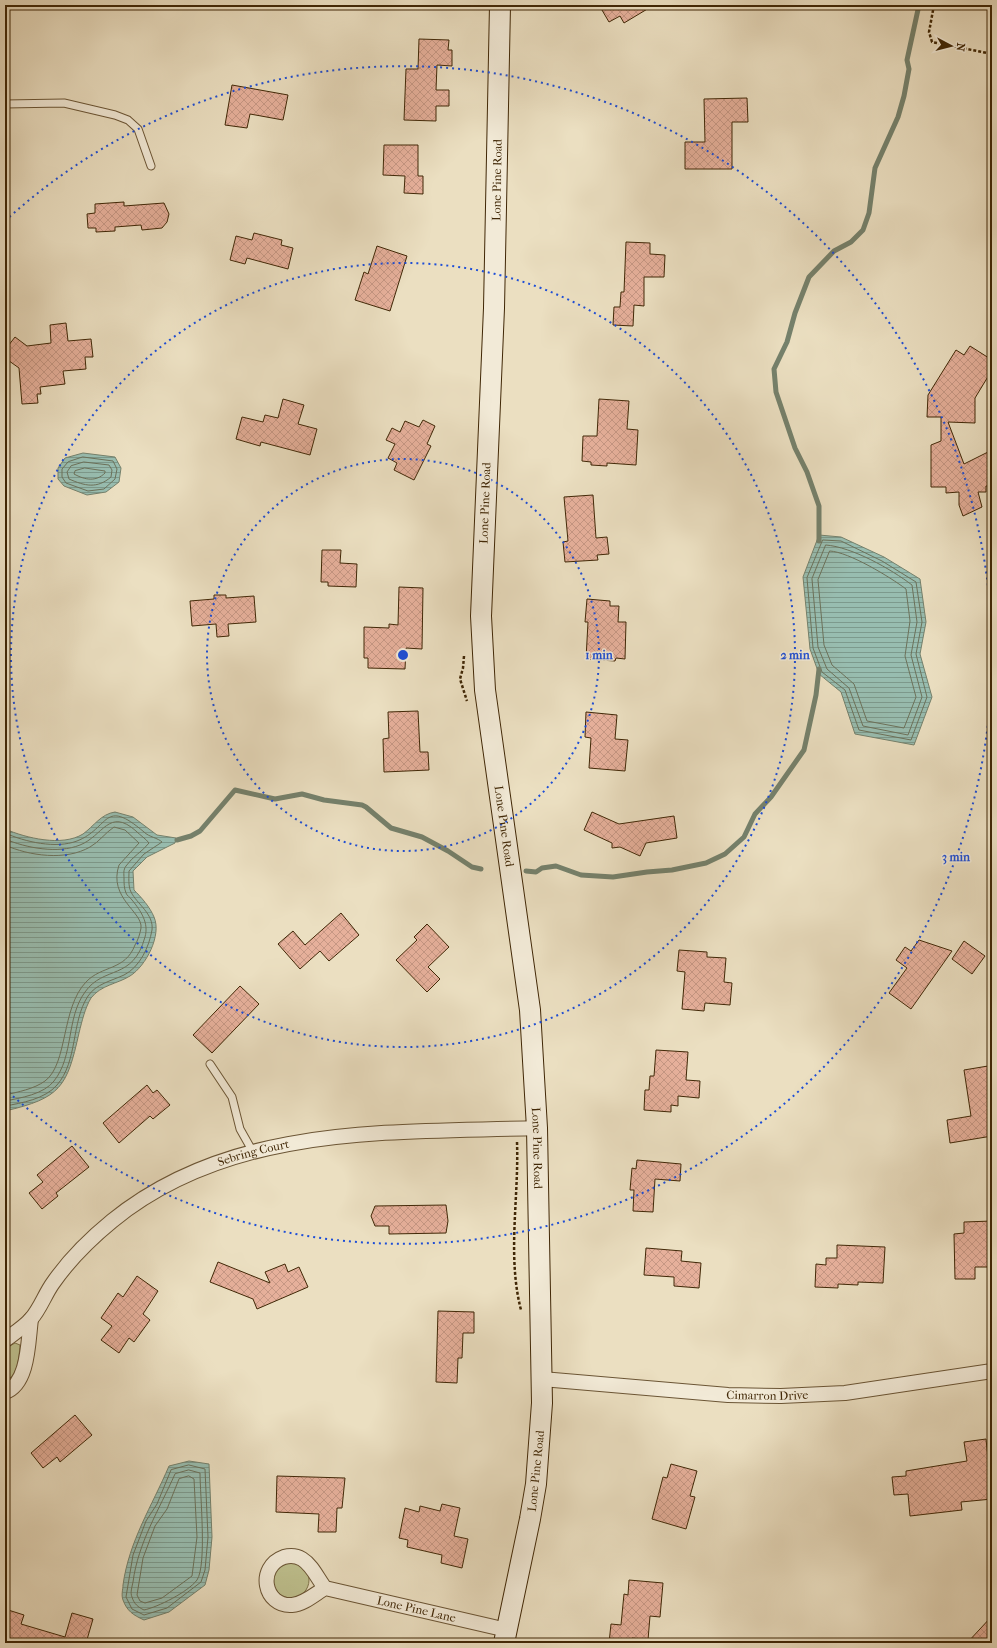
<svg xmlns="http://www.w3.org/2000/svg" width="997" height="1648" font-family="'IM FELL French Canon',serif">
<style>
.green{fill:#bec08e;stroke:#7f744a}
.water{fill:url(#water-rules);stroke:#75816c}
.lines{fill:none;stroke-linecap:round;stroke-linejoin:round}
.shore{stroke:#6c725b;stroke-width:1}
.stream{stroke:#75816c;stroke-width:5}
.building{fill:url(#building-cross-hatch);stroke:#402706}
.lane-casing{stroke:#6b5535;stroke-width:9}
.street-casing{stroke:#6b5535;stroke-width:16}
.secondary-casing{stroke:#402706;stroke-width:22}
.path{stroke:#402706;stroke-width:2.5;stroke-dasharray:3 2;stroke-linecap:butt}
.lane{stroke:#f2ead7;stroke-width:7}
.street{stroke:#f2ead7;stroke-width:14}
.secondary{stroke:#f2ead7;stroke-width:20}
.ring{fill:none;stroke:#1d4ed8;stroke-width:2;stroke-dasharray:2 4}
.labels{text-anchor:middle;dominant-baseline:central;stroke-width:3;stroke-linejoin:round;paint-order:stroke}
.street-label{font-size:12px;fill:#402706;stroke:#f2ead7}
.centre{fill:#1d4ed8;stroke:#f2ead7;stroke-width:2}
.ring-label{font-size:12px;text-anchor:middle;font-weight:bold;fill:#1d4ed8;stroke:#f2ead7;stroke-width:3;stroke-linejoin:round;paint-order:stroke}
</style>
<defs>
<pattern id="water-rules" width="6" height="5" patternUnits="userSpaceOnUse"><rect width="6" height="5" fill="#98bdb0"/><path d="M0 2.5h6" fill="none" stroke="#7d9a8d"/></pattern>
<pattern id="building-cross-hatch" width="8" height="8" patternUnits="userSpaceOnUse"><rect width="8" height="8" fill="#e6b09b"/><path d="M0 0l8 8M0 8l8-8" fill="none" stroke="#c69784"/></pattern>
</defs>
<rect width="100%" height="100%" fill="#ebdfc1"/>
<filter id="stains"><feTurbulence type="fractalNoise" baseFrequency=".005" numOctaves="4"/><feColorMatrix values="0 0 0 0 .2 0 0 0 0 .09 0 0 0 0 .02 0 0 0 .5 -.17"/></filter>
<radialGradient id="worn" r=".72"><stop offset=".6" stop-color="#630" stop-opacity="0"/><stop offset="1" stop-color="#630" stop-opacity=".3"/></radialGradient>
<!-- green -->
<path class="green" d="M15,1343L20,1345C19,1358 18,1376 5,1381V1349Z
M273 1580a18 18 0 1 1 36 0a18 18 0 1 1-36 0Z"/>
<!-- water -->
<path class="water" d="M83,453L115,457L121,468L119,482L106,492L87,495L64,486L58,479V468L65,458Z
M819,535L841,537L884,557L920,579L926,622L920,654L932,697L914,745L855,734L841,692L819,674L810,649L803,577Z
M115,812L133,817L157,835L176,838L175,843L147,857L133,871L134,890C141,897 150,907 154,917C162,935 146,966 130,976C117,984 101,985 91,998C85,1008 82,1021 79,1033C67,1087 61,1098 5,1111V829C26,838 62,847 83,834C94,826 101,814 115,812Z
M189,1461L209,1464L212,1537L209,1570L205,1585L169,1612L144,1620C133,1615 127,1611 123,1600C121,1595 123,1589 123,1585C129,1541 152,1506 169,1466Z"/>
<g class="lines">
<!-- shore -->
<path class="shore" d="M83,457L113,461L117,469L115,479L104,489L88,491L66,483L62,477V469L68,462Z
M84,462L109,465L112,470L111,477C97,489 85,486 69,479L67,472L71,466Z
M85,468L105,471V473C96,482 85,480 74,474L75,471Z
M823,540L841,541L882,561L916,582L922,622L916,654L927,697L911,740L859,730L845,690L822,672L813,648L807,578Z
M826,545C852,547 891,569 912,585L917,622L911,655L922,697L908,735L863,726L849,688L827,669L818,647L812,579Z
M830,551C849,552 890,577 906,589L910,621L905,656L916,697L904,728L867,721L854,684L832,665L824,645L818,580Z
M5,833C25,842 56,849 77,841C110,828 103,797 144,832C149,837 158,838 162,842L144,854L129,871C129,877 128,886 131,892C137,904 154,914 152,930C149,947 140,967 124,975C111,981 96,984 88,996C71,1022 78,1061 57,1085C45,1099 22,1103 5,1106
M5,839C26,848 58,854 80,845C103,836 109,807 136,831C140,835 146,839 149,843C143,851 132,857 126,866C123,870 124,874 124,878C124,883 124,888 126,893C127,896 130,897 132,900C141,911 149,923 145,937C133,981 104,965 85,992C66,1018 74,1056 54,1081C44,1094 21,1098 5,1101
M5,845C29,856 66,861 90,847C99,842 105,833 114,827L125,830L139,843L119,865C108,898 143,912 141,928C140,934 138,940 135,945C125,971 102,965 86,982C61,1008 68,1064 45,1081C34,1089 18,1092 5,1095
M189,1465L205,1469L208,1537L205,1570L201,1582L167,1608L144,1615L132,1609L126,1597L133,1555L146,1521L157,1504L171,1470Z
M189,1470L200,1473C200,1494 207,1565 197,1580C188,1592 158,1607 144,1610C138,1607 134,1604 132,1597C130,1593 132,1587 133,1582C138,1543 159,1510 175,1474Z
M189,1476L194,1479L197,1537L192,1576L162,1598L145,1603L140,1601L137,1595L143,1558L155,1526L167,1509L179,1479Z"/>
<!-- stream -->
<path class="stream" d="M819,541V506L807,472L795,448L776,392L774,369L787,342L795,313L809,277L834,251L851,242L863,230L869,213L875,168L898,117L904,96L909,69L907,60L919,5
M177,840L191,836L200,831L235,790L275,799L302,794L324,800L362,805L366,807L391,828L422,837L448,851L472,867L481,869
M526,871L536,872L542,868L556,866L581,875L613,877L647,872L672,870L706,863L725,854L744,837L755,814L771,797L804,750L816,695L819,669"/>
</g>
<!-- building -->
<path class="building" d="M599,5H654L624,23L620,16L609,22Z
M419,39L449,40L448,50H452V66L437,65L436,90H449V106H436V121L404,120L406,69H418Z
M232,85L288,95L283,120L250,114L247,128L225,125Z
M747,98L748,122H732V169H685V142H705L704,99Z
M384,145H418V176H423V194L404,193L405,176L383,175Z
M124,202V206L164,203L169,214L167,222L162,228L142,230L141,225L115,227V231L96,232V228H88L87,214L95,213V204Z
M254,233L282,240L281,245L293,248L288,269L247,258L245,264L230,260L236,236L252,240Z
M626,242L650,243V254L665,255L664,277H644V306L634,305L633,326L613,325L614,307H620L621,292H624Z
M377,246L407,256L390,311L355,300L364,272L368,274Z
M66,323L68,341L91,339L93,357H85L86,369L63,371L65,384L40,387L41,394H37L38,403L22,404L19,368L5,358V350L15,337L27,346L51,343L50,325Z
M970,346L992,360V370L975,398V423L948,422L964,464L992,450V486H986V492H978L982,507L963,516L959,505V492L946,493V487H931V445L941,441V417H927L928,395L956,350L964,355Z
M283,399L304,405L298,424L317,429L310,455L261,442L260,446L236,439L242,417L263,422L265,415L278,418Z
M599,399L629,401L627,429L638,430L636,465L607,463V466L591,465V462L582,461L583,436H597Z
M423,420L435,426L427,444L431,446L414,480L394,470L397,463L388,458L395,444L386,440L392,428L400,432L405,421L419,427Z
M593,495L596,538L607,537L609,554L597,555L598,560L565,562L563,542L568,541L564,497Z
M322,550H341L340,563L357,564L356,587L328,586V582H321Z
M399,587L423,588L422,649L406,648L405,669L368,668V658H364V627L389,628V624L398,625Z
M214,595H226V598L254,596L256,622L228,624L229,636L217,637L216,624L192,626L190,601L214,599Z
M587,599L610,601V606H619L618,622H626L625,659L616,658L615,661L586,659L588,622H585Z
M418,711L420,752H428L429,770L384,772L383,739L389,738L388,712Z
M586,712L617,715L615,739L628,740L625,771L589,768L591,738L585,737Z
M592,812L619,824L674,816L677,838L646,843L640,856L620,847L612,848V843L584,830Z
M341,913L359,935L329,961L320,951L300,969L278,944L293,931L305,945Z
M427,924L449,947L428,967L440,979L427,992L396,960L417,940L414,937Z
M919,940L952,951L911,1009L889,993L907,968L896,960L905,947L911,951Z
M964,941L985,956L972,974L952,959Z
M679,950L707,952V957L726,958L724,982L732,983L730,1005L705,1003L704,1011L682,1009L685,972L677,971Z
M240,986L259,1004L212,1053L193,1035Z
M656,1050L688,1052L686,1080L700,1081L699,1098L678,1096V1106L671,1105V1112L644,1110L645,1090H649L650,1076H654Z
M988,1066L992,1092V1136L950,1143L947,1120L971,1116L964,1070Z
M147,1085L153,1093L157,1090L170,1105L153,1119L150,1116L119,1143L103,1123Z
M72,1146L89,1167L56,1193L58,1196L42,1209L29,1193L43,1182L37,1175Z
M637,1160L681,1164L680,1181L655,1179L653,1212L633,1211L634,1190H630L632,1168L636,1169Z
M446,1205L448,1221L446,1233L389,1234V1226H375L371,1216L375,1206Z
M992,1221V1267H975V1279H955L954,1234L964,1233V1222Z
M837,1245L885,1247L883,1283L858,1282V1285L838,1284V1288L815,1287L816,1264L826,1265V1258H837Z
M646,1248L682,1251L681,1261L701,1263L699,1288L674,1286V1277L644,1275Z
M218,1262L270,1283L265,1272L285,1264L288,1272L299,1267L308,1287L257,1309L253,1299L210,1282Z
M137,1276L158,1291L143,1314L150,1320L134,1342L129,1338L119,1353L101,1340L112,1326L101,1318L118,1293L123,1297Z
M438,1311L474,1312V1333H463L462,1358H458L457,1383L436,1382Z
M75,1415L92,1435L60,1462L57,1457L43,1468L31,1453Z
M986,1439L992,1499L961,1502L962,1510L910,1516L908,1494L894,1495L892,1477L906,1476V1471L967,1461L964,1442Z
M671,1464L697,1471L690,1496L695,1497L686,1529L652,1519L663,1477L667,1478Z
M277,1476L345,1478L342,1508H337L336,1532H318L319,1514L276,1512Z
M442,1504L460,1508L454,1536L468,1539L462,1568L441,1563L442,1555L407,1547L408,1540L399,1538L405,1508L419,1512L420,1506L440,1511Z
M629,1580L663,1583L660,1617L650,1616L648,1640L632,1638V1643H609L611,1624L621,1625L624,1594L628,1595Z
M5,1609L24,1615L21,1624L65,1637L72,1613L93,1619L86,1643H5Z
M992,1616V1643H967Z"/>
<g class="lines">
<!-- lane casing -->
<g class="lane-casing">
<path id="lane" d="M5,104L64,103L115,115L128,120L138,129L151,166
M210,1064L232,1097L240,1129L253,1152"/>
</g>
<!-- street casing -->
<g class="street-casing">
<g id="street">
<path id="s1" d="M5,1340C13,1334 24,1327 31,1319C40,1309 45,1294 53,1283C69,1260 90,1239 112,1221C232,1123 392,1133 537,1128"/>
<path id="s2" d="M542,1379L728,1395L781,1396L845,1393L992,1371"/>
<path d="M5,1392C29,1384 28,1340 31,1319"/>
<path id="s3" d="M325,1588C318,1579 312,1565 302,1559C297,1556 291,1555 284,1557C256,1567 264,1607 292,1605C304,1604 315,1594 325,1588L507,1630"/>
</g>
</g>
<!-- secondary casing -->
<g class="secondary-casing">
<g id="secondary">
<path id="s4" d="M500,5L494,308L481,616L485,690L530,1010L537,1128L542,1403L536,1484L530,1519L504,1643"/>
</g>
</g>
<!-- path -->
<path class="path" d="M934,5L929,32L932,42L992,54
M464,656L463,668L460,679L467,701
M517,1142C519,1198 507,1256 521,1310"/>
<!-- lane -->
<use href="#lane" class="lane"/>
<!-- street -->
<use href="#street" class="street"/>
<!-- secondary -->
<use href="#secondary" class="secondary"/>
</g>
<!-- distance rings -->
<g class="ring">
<circle cx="403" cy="655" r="196"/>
<circle cx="403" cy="655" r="392"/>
<path d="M992 660A589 589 0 0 1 5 1089M5 221A589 589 0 0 1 992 650"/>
</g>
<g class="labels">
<!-- street labels -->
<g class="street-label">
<text transform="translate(497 180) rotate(-89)">Lone Pine Road</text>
<text transform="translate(485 503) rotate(-88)">Lone Pine Road</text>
<text stroke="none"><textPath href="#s4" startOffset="823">Lone Pine Road</textPath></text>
<text stroke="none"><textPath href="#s4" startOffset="1147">Lone Pine Road</textPath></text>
<text stroke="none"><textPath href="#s1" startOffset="320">Sebring Court</textPath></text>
<text stroke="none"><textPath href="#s2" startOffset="226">Cimarron Drive</textPath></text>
<text transform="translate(536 1471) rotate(-84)">Lone Pine Road</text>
<text stroke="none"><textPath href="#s3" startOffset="258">Lone Pine Lane</textPath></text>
</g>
</g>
<circle cx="403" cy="655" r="6" class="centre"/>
<g class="ring-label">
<text x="599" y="659">1 min</text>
<text x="795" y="659">2 min</text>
<text x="956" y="861">3 min</text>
</g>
<!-- margin -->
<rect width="997" height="1648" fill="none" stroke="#ebdfc1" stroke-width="20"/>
<rect x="6" y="6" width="985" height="1636" fill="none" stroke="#402706" stroke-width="2"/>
<rect x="10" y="10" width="977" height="1628" fill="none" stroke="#402706"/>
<!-- north arrow -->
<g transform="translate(951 46) rotate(97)" stroke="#f2ead7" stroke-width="3" paint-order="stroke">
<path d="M0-3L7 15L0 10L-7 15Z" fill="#402706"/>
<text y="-6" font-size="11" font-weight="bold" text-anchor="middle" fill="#402706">N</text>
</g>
<rect width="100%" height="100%" filter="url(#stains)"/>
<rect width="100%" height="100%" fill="url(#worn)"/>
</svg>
